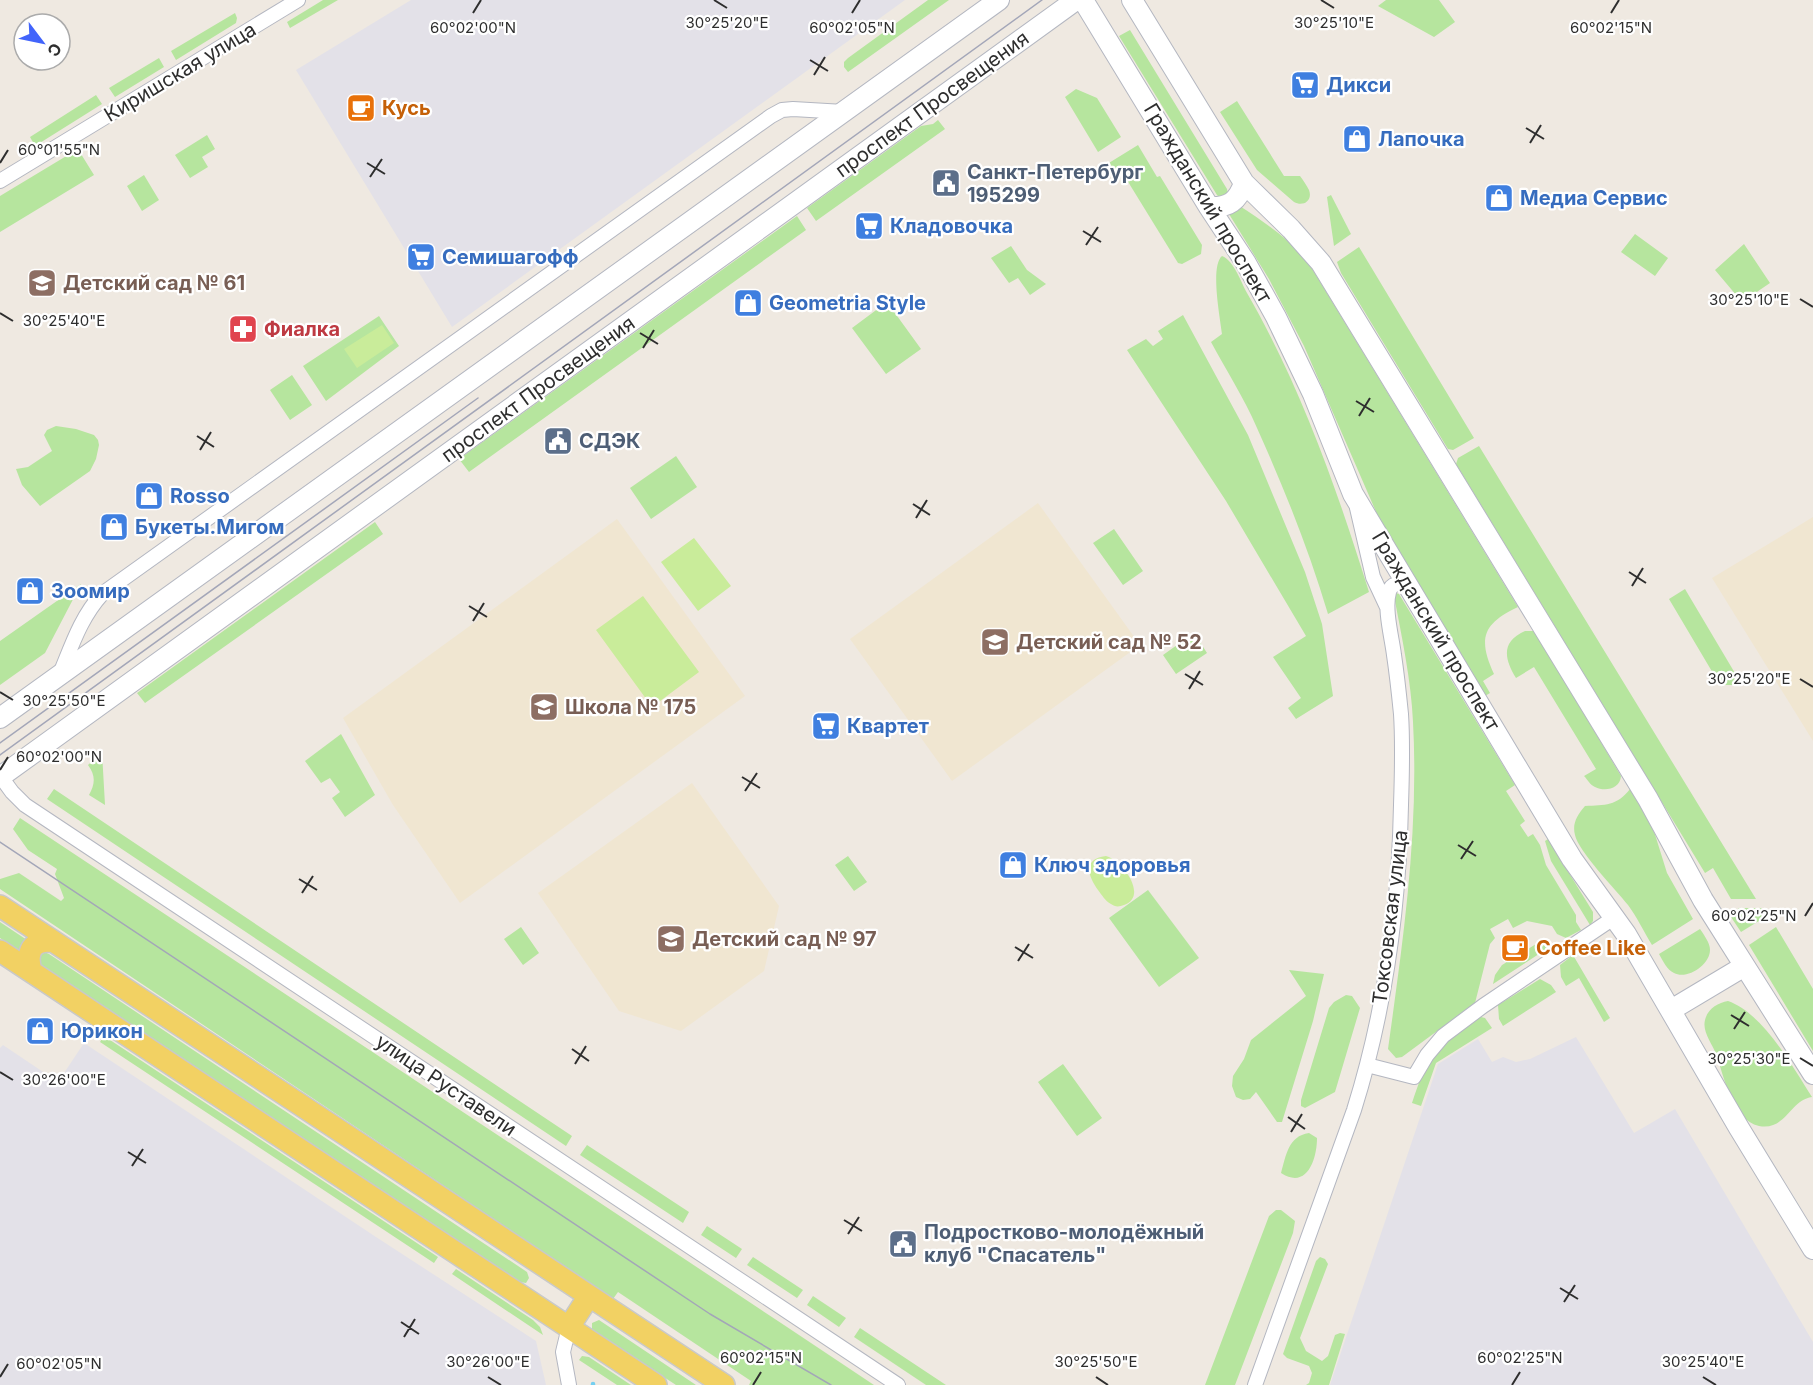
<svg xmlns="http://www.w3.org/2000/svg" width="1813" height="1385" font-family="Inter,sans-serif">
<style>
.industrial{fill:#e3e1e8}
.education{fill:#f0e6d1}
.green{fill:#b6e59e}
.pitch{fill:#c9ec9a}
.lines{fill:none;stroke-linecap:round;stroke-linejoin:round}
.stream{stroke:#75cff0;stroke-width:4.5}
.minor-casing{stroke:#b4b7c1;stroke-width:16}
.secondary-casing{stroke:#b4b7c1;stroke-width:22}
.primary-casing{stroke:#c9c9c9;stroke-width:24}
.minor{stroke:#fff;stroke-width:14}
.secondary{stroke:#fff;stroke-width:20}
.primary{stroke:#f2d163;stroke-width:21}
.tram{stroke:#a3a6b8;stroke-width:1.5}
.ticks{fill:none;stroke:#2e2e2e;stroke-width:2}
.labels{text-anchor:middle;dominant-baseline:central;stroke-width:4.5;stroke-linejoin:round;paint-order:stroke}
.street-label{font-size:20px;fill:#2e2e2e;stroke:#fff}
.shop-label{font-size:20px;font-weight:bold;fill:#366cbe;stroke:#fff;text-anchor:start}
.food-label{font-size:20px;font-weight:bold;fill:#c56008;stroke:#fff;text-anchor:start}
.service-label{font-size:20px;font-weight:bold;fill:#4e5e75;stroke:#fff;text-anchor:start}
.education-label{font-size:20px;font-weight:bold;fill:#785e54;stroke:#fff;text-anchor:start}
.health-label{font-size:20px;font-weight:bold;fill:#be3a42;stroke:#fff;text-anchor:start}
.ticks-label{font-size:15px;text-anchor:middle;fill:#2e2e2e;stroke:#fff;stroke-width:4.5;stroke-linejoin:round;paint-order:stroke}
</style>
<rect width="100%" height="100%" fill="#efe9e1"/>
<!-- industrial -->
<path class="industrial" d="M411,0H905L452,327L296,70Z
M1576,1037L1634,1133L1675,1109L1813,1342V1385H1330L1438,1064L1478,1039L1492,1062L1503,1057L1516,1062L1530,1059Z
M84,1043L376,1237L536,1341L546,1385H0V1048L3,1045L58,1082Z"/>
<!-- education -->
<path class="education" d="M1038,503L1140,645L952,781L850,639Z
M1813,517V741L1712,578Z
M617,519L745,696L460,903L393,805L343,718Z
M692,783L779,906L764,971L681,1031L619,1011L538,893Z"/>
<!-- green -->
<path class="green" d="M323,0H338L290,28L287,22Z
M928,0H949L848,72L844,67V62L848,58Z
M1386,0H1439L1455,22L1434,37L1378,6Z
M235,13L237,18L236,23L176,60L171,51Z
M1130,30L1227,189L1228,194L1220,198L1217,195L1119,36Z
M159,58L164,67L115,97L109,88Z
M1076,89L1097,98L1121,137L1098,152L1065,97Z
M96,95L102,104L35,146L30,137Z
M1237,101L1284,176H1300C1303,180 1307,186 1309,190C1313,201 1303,207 1294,202L1257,170L1220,112Z
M938,120L945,129L816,221L807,208L921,126L933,124Z
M207,135L215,149L202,157L208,167L190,178L175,155Z
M1138,145L1157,177L1160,176L1202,245L1201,254L1182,264L1178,263L1122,172L1112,178L1104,166Z
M73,152L81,154L94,175L0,232V196Z
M144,175L159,200L142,211L127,186Z
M1331,195L1351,234L1334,246L1327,197Z
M1238,205C1262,220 1285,237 1305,257L1518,607C1482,624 1478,639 1494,674L1483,681L1490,693L1485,696L1401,559L1377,514L1304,346L1269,279L1229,214Z
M797,216L806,230L469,472L459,459Z
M1635,234L1668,258L1655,276L1621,252Z
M1744,244L1770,283L1742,302L1715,270Z
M1011,246L1027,270L1046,284L1030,295L1018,278L1009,283L991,258Z
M1359,247L1474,438L1453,450L1448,449L1341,273L1337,262Z
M1222,256C1234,261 1241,282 1247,293C1301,387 1337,489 1369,592L1328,614C1309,550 1284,488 1257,428C1244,398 1226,370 1211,342L1222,334C1220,317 1210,266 1222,256Z
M887,302L921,349L886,374L852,328Z
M1183,315L1248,435L1305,572L1322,624L1333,696L1296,719L1288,708L1301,698L1273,657L1306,636L1226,501L1127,350L1146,339L1153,346L1163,339L1158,331Z
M379,316L399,346L326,401L303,366Z
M292,375L312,405L290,420L270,390Z
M56,426L76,429L94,435L98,440L99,445L96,459L90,471L40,506L22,485L16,469L28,467L52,451L44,435L47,430Z
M1479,446L1756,899H1731L1713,868L1705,873L1456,464L1458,458Z
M676,456L697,487L651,519L630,488Z
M375,522L383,534L145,703L137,693Z
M1114,529L1143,571L1123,585L1093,543Z
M81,584L45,653L0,685V641Z
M1685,589L1742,685H1720L1669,599Z
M1396,593L1399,594L1515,785L1506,791L1525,821L1520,825L1528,837L1533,834L1540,845L1546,865L1576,915V922L1581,930L1566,938L1557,934L1552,926L1527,921L1513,928L1508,919L1490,929L1495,938L1490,944L1475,1003L1402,1057L1396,1058L1388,1049C1403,941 1419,833 1413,722C1411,680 1402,638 1394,596Z
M1525,631H1535L1621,776C1620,789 1605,792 1595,787C1590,785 1588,780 1584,776L1596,769L1534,667L1516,678C1504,658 1501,642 1525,631Z
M1194,633L1207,653L1176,674L1163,655Z
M341,734L375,795L345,817L332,798L340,792L330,778L321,783L305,761Z
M102,752L105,805L89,795C95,784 96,776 88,765Z
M54,789L572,1136L566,1146L47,799Z
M1630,789L1653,828L1667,873L1693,919L1652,945C1644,932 1637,917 1628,905C1616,890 1578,851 1575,835C1572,824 1577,815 1585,806C1605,805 1617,806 1630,789Z
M20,818L784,1325L874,1385H749L751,1381L618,1292L613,1299L0,889V879L19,873L61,901L64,898L55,874L57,869L28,850L13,829Z
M1548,839L1593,912V921L1590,925L1551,861L1545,841Z
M848,856L867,882L854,891L835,865Z
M1148,890L1199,958L1159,987L1109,918Z
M1738,908H1761L1767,916L1741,932L1731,917L1740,912Z
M0,922L27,940L22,945L20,952L0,938Z
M521,927L539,953L523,965L504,939Z
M1776,927L1813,989V1051L1749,945Z
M1700,929C1704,935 1710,943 1710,950C1710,965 1687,980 1674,973C1667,970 1663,961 1659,954Z
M1540,943L1548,948L1493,984L1495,975L1502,965L1536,944Z
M44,952L49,954L527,1272L529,1278L526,1283L520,1282L42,966L39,964L38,958Z
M1573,955L1610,1018L1604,1022L1579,978L1566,986L1561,977L1560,965Z
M1289,970L1324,974L1313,1021L1282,1122H1277L1256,1092L1250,1099L1243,1100L1236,1097L1232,1086L1233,1076L1244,1059L1251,1040L1306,996Z
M1540,979L1551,985L1556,992L1503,1026L1499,1019L1498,1005Z
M1346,995L1352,996L1360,1008L1335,1092L1305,1108L1301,1106V1100L1329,1008L1334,1002Z
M1728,1001C1763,1013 1793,1067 1812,1097C1790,1100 1786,1131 1759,1126C1732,1120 1724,1076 1716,1054C1712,1043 1702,1032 1705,1020C1708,1008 1718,1003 1728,1001Z
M1477,1016L1485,1018L1492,1028L1436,1063L1421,1106L1412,1103C1415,1094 1418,1084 1422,1076C1433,1051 1456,1033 1477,1016Z
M104,1036L438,1257L434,1263L100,1042Z
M1063,1064L1102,1118L1077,1136L1038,1082Z
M1309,1133L1317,1138C1317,1159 1307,1190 1281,1173C1286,1156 1288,1136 1309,1133Z
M587,1145L689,1212L683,1223L580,1155Z
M1276,1210H1281L1295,1221L1293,1233L1235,1385H1205L1269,1216Z
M707,1226L742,1249L736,1258L701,1235Z
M753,1257L803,1290L797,1298L747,1265Z
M1320,1257L1325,1259L1328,1264L1300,1338L1306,1351L1322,1361L1328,1356L1335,1335L1340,1333L1345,1334L1329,1385H1306L1309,1383L1312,1373L1309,1366L1287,1358L1283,1354L1316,1261Z
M456,1269L533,1320L540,1327L543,1335L452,1274Z
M813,1296L846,1318L839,1327L807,1305Z
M599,1320L696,1385H676L592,1330V1323Z
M860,1328L946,1385H926L854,1337Z
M582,1356L589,1357L631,1385H617L579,1360Z"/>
<!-- pitch -->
<path class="pitch" d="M382,325L394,343L357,368L344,349Z
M694,538L731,586L698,611L661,562Z
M643,596L699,672L652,707L596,630Z
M1106,856C1122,860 1149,896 1124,905C1119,907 1115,907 1111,904C1105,901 1102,895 1098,890C1088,876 1082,859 1106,856Z"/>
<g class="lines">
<!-- stream -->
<path class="stream" d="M593,1385V1384"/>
<!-- minor casing -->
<g class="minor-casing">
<path id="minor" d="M0,181L298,0
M1357,508L1373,577L1387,607
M60,674C72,645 81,617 102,594L771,116L782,110L793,109L844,112
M1,777L12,792L25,805L898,1385
M1367,1065L1414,1077L1427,1055L1443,1036L1483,1006L1615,917
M569,1327L563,1352L569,1385
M1255,1385L1354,1110C1385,1011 1399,909 1401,805C1402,775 1403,744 1401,714C1399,694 1397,675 1394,655C1392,638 1384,609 1389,592C1391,583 1399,583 1407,585"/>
</g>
<!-- secondary casing -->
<g class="secondary-casing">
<path id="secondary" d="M1083,0L1209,207L1246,263L1276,317L1313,394L1353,494L1572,859L1626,934L1739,1128L1813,1249
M1132,0L1244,183L1291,229L1321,263L1648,799L1703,900L1813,1074
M1209,207C1229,208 1238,201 1244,183
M0,718L999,0
M0,777L1076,0
M1671,1010L1743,967"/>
</g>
<!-- primary casing -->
<g class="primary-casing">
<path id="primary" d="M0,906L724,1385
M0,951L656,1385
M31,971C26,952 31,940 53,941
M569,1327L589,1296"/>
</g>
<!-- minor -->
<use href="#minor" class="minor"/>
<!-- secondary -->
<use href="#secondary" class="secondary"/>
<!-- primary -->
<use href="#primary" class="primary"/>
<!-- tram -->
<path class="tram" d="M0,743L478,398
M0,755L1042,0
M0,842L710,1314L831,1385"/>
</g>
<!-- ticks -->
<path class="ticks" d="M714,0L727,8M1321,0L1334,8M473,13L481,0M852,13L860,0M1611,13L1619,0M810,60L828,71M814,75L825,57M1526,128L1544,139M1530,143L1541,125M0,163L8,150M367,163L385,174M370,177L382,159M1083,231L1101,242M1086,245L1098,227M1800,299L1813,307M0,313L13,321M640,333L658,344M643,348L654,330M1356,401L1374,412M1359,416L1370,398M197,436L214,447M200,450L211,432M913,504L930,515M916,518L927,500M1629,572L1646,583M1632,586L1643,568M469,606L487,617M473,621L484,603M1185,674L1203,685M1800,679L1813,687M1189,689L1200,671M0,692L13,700M0,770L8,757M742,777L760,788M745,791L757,773M1458,845L1476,856M1461,859L1473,841M299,879L317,890M302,893L313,876M1805,916L1813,903M1015,947L1033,958M1018,961L1029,944M1731,1015L1749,1026M1734,1029L1745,1012M572,1049L589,1061M1800,1058L1813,1066M575,1064L586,1046M0,1072L13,1080M1288,1117L1305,1129M1291,1132L1302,1114M128,1152L146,1163M132,1166L143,1149M844,1220L862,1231M848,1234L859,1217M1560,1288L1578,1299M1564,1302L1575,1285M401,1322L419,1334M404,1337L415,1319M0,1377L8,1364M488,1377L501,1385M1096,1377L1108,1385M1703,1377L1716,1385M753,1385L761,1372M1512,1385L1520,1372"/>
<!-- icons -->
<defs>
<g id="supermarket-square" transform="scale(1.5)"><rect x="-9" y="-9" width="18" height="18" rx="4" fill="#3f7fe0" stroke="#fff"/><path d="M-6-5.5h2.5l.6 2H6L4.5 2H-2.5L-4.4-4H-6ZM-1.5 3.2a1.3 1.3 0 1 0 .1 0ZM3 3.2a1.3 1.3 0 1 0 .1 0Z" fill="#fff"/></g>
<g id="cafe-square" transform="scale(1.5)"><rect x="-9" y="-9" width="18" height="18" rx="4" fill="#e8710a" stroke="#fff"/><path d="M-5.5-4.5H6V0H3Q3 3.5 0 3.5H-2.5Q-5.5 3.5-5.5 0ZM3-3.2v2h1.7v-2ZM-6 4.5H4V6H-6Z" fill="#fff"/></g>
<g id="shop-square" transform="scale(1.5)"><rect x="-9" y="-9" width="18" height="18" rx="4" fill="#3f7fe0" stroke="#fff"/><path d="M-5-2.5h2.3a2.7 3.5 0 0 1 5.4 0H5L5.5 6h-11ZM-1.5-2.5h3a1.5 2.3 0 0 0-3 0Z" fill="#fff"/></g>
<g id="civic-square" transform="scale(1.5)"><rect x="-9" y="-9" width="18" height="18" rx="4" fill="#5c6f8a" stroke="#fff"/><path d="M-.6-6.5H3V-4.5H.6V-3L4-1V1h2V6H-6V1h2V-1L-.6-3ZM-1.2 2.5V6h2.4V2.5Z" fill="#fff"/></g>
<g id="school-square" transform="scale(1.5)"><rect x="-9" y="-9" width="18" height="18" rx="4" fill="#8d6e63" stroke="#fff"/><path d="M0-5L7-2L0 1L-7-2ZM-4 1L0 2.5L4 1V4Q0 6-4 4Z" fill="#fff"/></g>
<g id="pharmacy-square" transform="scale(1.5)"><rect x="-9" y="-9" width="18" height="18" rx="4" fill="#e0444e" stroke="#fff"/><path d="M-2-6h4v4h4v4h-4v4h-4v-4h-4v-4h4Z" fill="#fff"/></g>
</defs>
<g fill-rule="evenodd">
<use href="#supermarket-square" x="1305" y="85"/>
<use href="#cafe-square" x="361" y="108"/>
<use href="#shop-square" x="1357" y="139"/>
<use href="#civic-square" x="946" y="183"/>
<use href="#shop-square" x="1499" y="198"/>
<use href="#supermarket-square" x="869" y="226"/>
<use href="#supermarket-square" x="421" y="257"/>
<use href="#school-square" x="42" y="283"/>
<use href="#shop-square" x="748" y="303"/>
<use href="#pharmacy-square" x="243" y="329"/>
<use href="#civic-square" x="558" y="441"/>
<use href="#shop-square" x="149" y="496"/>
<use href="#shop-square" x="114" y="527"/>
<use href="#shop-square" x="30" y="591"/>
<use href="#school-square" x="995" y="642"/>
<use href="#school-square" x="544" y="707"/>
<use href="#supermarket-square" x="826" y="726"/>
<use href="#shop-square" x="1013" y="865"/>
<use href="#school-square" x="671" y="939"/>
<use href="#cafe-square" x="1515" y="948"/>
<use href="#shop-square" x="40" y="1031"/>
<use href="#civic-square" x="903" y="1244"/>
</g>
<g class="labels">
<!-- street labels -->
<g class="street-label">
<text transform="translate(180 72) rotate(-31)">Киришская улица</text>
<text transform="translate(932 104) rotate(-36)">проспект Просвещения</text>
<text transform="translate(1208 203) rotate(59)">Гражданский проспект</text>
<text transform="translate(538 389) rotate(-36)">проспект Просвещения</text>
<text transform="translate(1436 631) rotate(59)">Гражданский проспект</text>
<text transform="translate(1390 917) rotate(-83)">Токсовская улица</text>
<text transform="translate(446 1085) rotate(34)">улица Руставели</text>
</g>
<!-- shop labels -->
<g class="shop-label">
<text x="1326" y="85">Дикси</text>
<text x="1378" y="139">Лапочка</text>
<text x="1520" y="198">Медиа Сервис</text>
<text x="890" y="226">Кладовочка</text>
<text x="442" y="257">Семишагофф</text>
<text x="769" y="303">Geometria Style</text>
<text x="170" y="496">Rosso</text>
<text x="135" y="527">Букеты.Мигом</text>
<text x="51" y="591">Зоомир</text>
<text x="847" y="726">Квартет</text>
<text x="1034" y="865">Ключ здоровья</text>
<text x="61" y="1031">Юрикон</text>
</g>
<!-- food labels -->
<g class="food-label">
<text x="382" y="108">Кусь</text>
<text x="1536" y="948">Coffee Like</text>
</g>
<!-- service labels -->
<g class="service-label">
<text x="967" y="172">Санкт-Петербург<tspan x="967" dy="23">195299</tspan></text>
<text x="579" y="441">СДЭК</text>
<text x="924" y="1232">Подростково-молодёжный<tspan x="924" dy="23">клуб "Спасатель"</tspan></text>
</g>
<!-- education labels -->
<g class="education-label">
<text x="63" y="283">Детский сад № 61</text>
<text x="1016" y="642">Детский сад № 52</text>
<text x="565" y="707">Школа № 175</text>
<text x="692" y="939">Детский сад № 97</text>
</g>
<!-- health labels -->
<g class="health-label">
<text x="264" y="329">Фиалка</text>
</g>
</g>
<g class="ticks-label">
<text x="1334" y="28">30°25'10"E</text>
<text x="727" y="28">30°25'20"E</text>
<text x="473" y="33">60°02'00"N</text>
<text x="852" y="33">60°02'05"N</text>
<text x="1611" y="33">60°02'15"N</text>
<text x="59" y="155">60°01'55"N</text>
<text x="1749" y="305">30°25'10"E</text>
<text x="64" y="326">30°25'40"E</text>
<text x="1749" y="684">30°25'20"E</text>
<text x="64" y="706">30°25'50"E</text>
<text x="59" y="762">60°02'00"N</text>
<text x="1754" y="921">60°02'25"N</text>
<text x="1749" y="1064">30°25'30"E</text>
<text x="64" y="1085">30°26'00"E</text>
<text x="761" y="1363">60°02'15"N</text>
<text x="1520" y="1363">60°02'25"N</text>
<text x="488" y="1367">30°26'00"E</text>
<text x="1096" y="1367">30°25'50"E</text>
<text x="1703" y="1367">30°25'40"E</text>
<text x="59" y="1369">60°02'05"N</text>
</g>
<!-- north arrow -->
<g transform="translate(42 42) rotate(122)"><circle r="28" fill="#ffffff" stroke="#ababab" stroke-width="1.5"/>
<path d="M0-4.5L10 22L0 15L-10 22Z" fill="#4264fb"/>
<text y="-9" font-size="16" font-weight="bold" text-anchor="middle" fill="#2e2e2e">С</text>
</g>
</svg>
